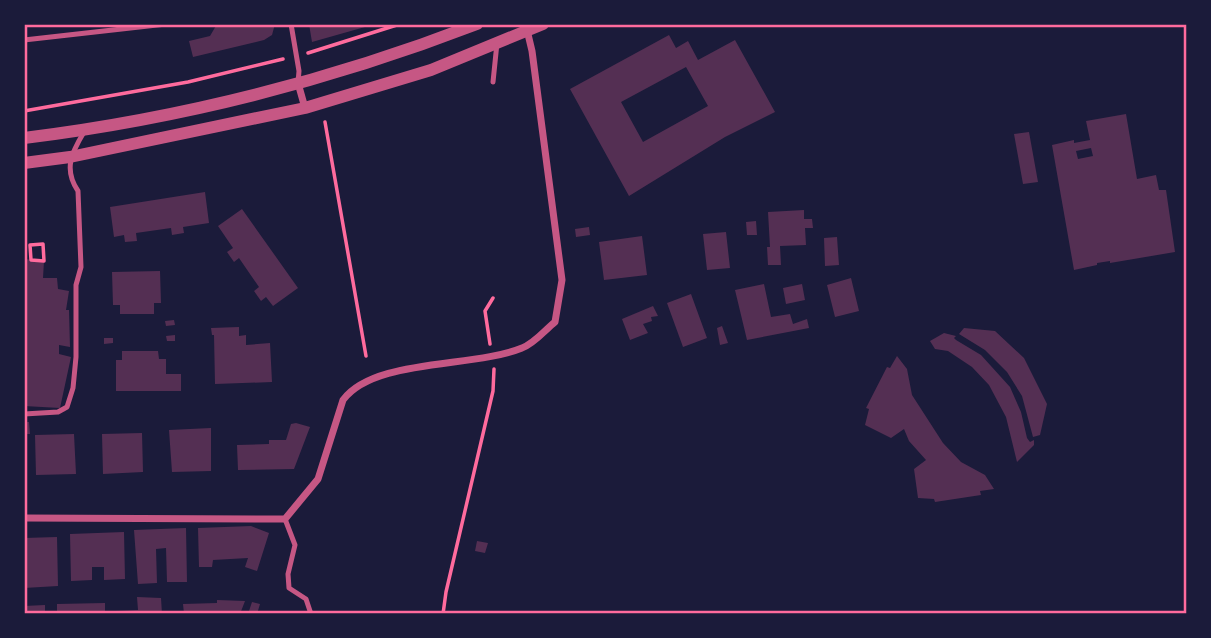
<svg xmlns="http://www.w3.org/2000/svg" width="1211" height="638" font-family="Ubuntu,sans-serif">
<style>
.building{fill:#542f53;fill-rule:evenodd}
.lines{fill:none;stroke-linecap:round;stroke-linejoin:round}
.path{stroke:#ff6b9d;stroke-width:3.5}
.service{stroke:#c65784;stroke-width:5}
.minor{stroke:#c65784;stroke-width:7}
.tertiary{stroke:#c65784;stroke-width:12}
.neatline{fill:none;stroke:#ff6b9d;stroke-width:2.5}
</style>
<rect width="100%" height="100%" fill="#1b1b3a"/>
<!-- building -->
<path class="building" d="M217,24H275L272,35L264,40L193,57L189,41L210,36Z
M309,24H372V25L312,42Z
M669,35L676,48L688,41L698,60L735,40L775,112L725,137L629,196L570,89ZM686,67L708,106L643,142L621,102Z
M1126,114L1137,179L1156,175L1159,190H1166L1175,252L1110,263V261L1097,263V265L1074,270L1052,145L1074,140V143L1090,140L1086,121ZM1091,148L1093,156L1078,159L1076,151Z
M1029,132L1038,182L1023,184L1014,134Z
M205,192L209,223L183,227L184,233L172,235L171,228L136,233L137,241L125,242L124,235L114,237L110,207Z
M242,209L298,288L273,306L266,297L261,301L254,291L259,287L239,258L234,262L227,252L233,248L218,226Z
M804,210V219H812L813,228H805L806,245L780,246L781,265H768L767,247H770L768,212Z
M756,221L757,235H747L746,222Z
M589,227L590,235L576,237L575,229Z
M726,232L730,268L707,270L703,234Z
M642,236L647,275L604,280L599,242Z
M837,237L839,265L825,266L824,238Z
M24,259L44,261L43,278H57L58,289L69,291L66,310H69L70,347L59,345V354L71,357L60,408L24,406Z
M160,271L161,303H154V314H120V305H113L112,272Z
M851,278L859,311L835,317L827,285Z
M764,284L771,317L790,314L793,324L807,319L809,328L747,340L735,290Z
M802,284L805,300L786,304L783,288Z
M691,294L707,338L683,347L667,303Z
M653,306L658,316L651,317L652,321L643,324L648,333L630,340L622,319Z
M174,320L175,325L166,326L165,321Z
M722,326L728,343L720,345L717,328Z
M239,327V336L246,335V345L270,343L272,382L215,384L214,335H212L211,328Z
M964,328L995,331L1024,358L1047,404L1040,435L1033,437L1022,396L1007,372L985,350L959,334Z
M944,333L956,336L954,338L956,340L981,355L1010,387L1021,412L1027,438L1030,442L1034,440V445L1017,462L1006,417L989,385L972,367L948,351L935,349L930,341Z
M175,335V341H167L166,336Z
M104,338H113V343L104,344Z
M122,351H158L159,359H166V374H181V391H116V360H122Z
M897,356L907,369L912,395L943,443L961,462L985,475L994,489L980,491L981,495L935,502L934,499L918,498L914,469L926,460L909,441L904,429L891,438L865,425L869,409L866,408L887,367L890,368Z
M24,422H29L30,434H24Z
M296,423L310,427L294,469L238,470L237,445L269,444V440H286L291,424Z
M211,428V471L172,472L169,430Z
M142,433L143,472L103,474L102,434Z
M74,434L76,474L36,475L35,435Z
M251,526L269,533L257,571L245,567L248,558L213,560L212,567H199L198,528Z
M186,528L187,582H167L166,548L156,549L157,583L138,584L134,530Z
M124,532L125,579L104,580V567H92V580L71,581L70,534Z
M57,537L58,586L24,588V538Z
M477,541L488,543L485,553L475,551Z
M137,597L161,598L162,614H116L115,611L138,610Z
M217,600L245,601L240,614H184L183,604L217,603Z
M252,602L260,604L257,614H248Z
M105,603V614H57V604Z
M45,605V614H24V606Z"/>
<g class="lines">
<!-- path -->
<path class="path" d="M308,53L400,24
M24,111L188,82L283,59
M325,122L366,356
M43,244L44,261L31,260L30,245Z
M490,344L485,311L493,298
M443,614L446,592L493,391L494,369"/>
<!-- service -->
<path class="service" d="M291,24L299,71L298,83
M24,40L166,24
M493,82L497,43
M24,414L58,412L67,407L73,388L76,357V285L81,267L78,191C63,169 72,152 84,132
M285,519L295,545L288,574L289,588L306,599L311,614"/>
<!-- minor -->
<path class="minor" d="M298,83L305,108
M24,518L285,519L318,479L343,400C374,358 473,368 522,348C534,344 545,330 555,322L562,280L532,51L527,30"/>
<!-- tertiary -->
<path class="tertiary" d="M24,138C178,119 332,80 477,24
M24,163L70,157L305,108L431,70L543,24"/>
</g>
<!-- border -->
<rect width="1211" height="638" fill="none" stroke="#1b1b3a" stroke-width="52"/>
<rect x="26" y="26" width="1159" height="586" class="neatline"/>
</svg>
